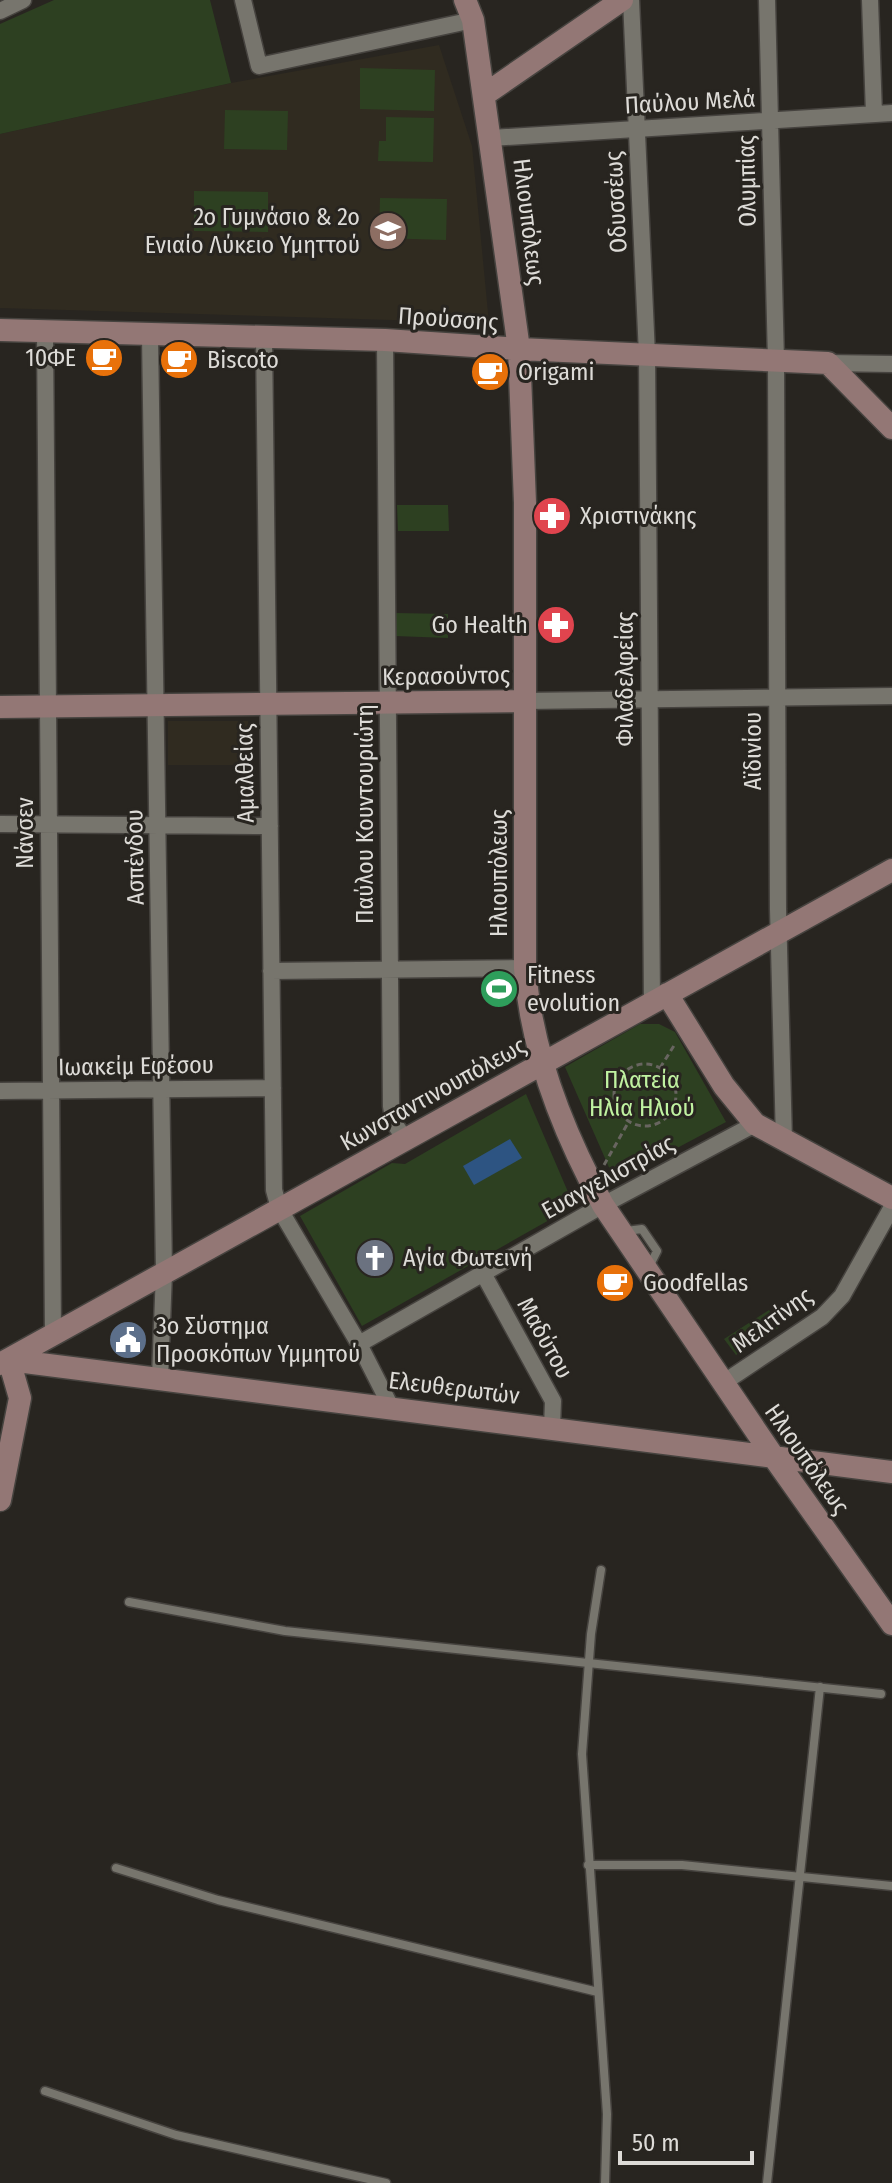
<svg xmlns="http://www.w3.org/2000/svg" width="892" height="2183" font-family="'Fira Sans Condensed',sans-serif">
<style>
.built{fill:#302b20}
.park{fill:#2d4021}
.water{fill:#2d5482}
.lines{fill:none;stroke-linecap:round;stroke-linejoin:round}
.lane-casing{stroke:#46433f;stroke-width:11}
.street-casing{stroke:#46433f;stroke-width:19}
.secondary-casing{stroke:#46433f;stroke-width:25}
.path{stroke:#686560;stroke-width:3;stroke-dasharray:6 4;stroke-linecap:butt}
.lane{stroke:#77756d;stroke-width:8}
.street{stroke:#77756d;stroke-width:16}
.secondary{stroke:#937775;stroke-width:22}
.labels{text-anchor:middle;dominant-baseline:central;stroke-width:6;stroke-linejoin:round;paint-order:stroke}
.street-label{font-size:24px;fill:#dddbd7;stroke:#282520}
.poi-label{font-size:24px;fill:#dddbd7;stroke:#282520;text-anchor:start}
.park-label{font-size:24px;fill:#c0f2a1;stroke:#282520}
</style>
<rect width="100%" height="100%" fill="#282520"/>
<!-- built -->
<path class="built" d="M439,45L472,146L489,323L0,308V134L231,83Z
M168,721H248V765H168Z"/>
<!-- park -->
<path class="park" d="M54,0H210L231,83L0,134V24Z
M360,68L435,70L434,111L360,109Z
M225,110L288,111L287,150L224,149Z
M386,117L434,118L433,162L378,161L379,141H386Z
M194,191L268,192V232L194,231Z
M380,198L447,199L446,240L379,238Z
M397,505H448L449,531H398Z
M395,613L448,614V638L395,636Z
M640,1024H659L675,1032L726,1122L615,1181L565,1067Z
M526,1094L574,1206L362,1326L300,1216L392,1163L405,1164Z
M769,1310L780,1327L736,1355L724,1339Z"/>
<!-- water -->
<path class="water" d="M510,1139L522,1158L474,1185L463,1166Z"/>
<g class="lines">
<!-- lane casing -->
<g class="lane-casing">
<path id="lane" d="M626,1231L642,1229L657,1251L648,1269
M601,1570L591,1634L582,1754L607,2114L605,2183
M129,1602L285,1631L881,1694
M588,1865H682L892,1886
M116,1868L218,1900L598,1992
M45,2091L176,2135L386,2183
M767,2183L820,1687"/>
</g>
<!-- street casing -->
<g class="street-casing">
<path id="street" d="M243,0L259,66L473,20
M631,0L647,355L652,1002
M767,0L776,361L778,909L784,1141
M870,0L874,114
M0,11L23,0
M491,138L892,113
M45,333L53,1334
M150,336L164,1272L160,1377
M264,337L274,1190L279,1208L359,1344L391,1407
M385,340L391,1106L394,1123L405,1139
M828,363L892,364
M525,701L892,696
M0,824L270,826
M271,971L525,968
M0,1091L273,1088
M484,1275L553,1401L552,1427
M359,1344L603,1205L755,1124
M723,1383L822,1317L842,1296L892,1207"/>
</g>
<!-- secondary casing -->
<g class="secondary-casing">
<path id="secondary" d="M465,0L473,20L519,349L525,503V968C531,1052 563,1132 603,1205L773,1456L892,1624
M484,95L622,0
M0,330L385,340L519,349L828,363L892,428
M0,707L525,701
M667,994L724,1086L755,1124L892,1198
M9,1360L892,1472
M0,1364L892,870
M0,1500L20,1398L9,1360"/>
</g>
<!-- path -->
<path class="path" d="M614 1095a31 31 0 1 1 62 0a31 31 0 1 1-62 0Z
M660,1068L675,1044
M604,1165L628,1123"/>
<!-- lane -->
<use href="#lane" class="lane"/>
<!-- street -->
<use href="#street" class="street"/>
<!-- secondary -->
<use href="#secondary" class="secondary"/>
</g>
<!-- icons -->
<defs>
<g id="school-disc" transform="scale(2)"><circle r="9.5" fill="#8d6e63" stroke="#282520"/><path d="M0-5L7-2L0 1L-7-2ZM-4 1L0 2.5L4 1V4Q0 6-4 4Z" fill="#fff"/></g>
<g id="cafe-disc" transform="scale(2)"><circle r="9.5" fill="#e8710a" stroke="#282520"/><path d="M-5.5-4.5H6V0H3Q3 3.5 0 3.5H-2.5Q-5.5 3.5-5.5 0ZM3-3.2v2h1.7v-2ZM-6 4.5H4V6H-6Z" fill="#fff"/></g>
<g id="pharmacy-disc" transform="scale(2)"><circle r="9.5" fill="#e0444e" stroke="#282520"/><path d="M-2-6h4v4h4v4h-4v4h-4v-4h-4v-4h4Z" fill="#fff"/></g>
<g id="stadium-disc" transform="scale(2)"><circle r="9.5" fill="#2e9e5b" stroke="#282520"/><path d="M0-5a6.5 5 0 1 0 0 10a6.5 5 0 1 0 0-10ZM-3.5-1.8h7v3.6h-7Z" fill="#fff"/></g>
<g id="church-disc" transform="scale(2)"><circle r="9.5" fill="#6b7280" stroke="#282520"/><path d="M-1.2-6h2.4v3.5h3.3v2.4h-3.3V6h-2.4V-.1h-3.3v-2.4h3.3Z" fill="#fff"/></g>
<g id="civic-disc" transform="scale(2)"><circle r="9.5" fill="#5c6f8a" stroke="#282520"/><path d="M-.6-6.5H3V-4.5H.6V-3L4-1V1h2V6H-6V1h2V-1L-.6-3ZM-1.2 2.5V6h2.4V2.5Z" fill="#fff"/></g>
</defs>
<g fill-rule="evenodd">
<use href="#school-disc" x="388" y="231"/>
<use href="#cafe-disc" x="104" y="358"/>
<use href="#cafe-disc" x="179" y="360"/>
<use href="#cafe-disc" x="490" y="372"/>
<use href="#pharmacy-disc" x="552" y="516"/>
<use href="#pharmacy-disc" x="556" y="625"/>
<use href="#stadium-disc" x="499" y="989"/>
<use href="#church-disc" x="375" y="1258"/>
<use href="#cafe-disc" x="615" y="1283"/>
<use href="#civic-disc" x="128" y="1340"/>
</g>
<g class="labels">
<!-- street labels -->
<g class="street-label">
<text transform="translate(690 102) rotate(-3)">Παύλου Μελά</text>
<text transform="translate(747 181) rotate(-91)">Ολυμπίας</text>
<text transform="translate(616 202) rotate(-93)">Οδυσσέως</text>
<text transform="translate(529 222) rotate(83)">Ηλιουπόλεως</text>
<text transform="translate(448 319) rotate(4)">Προύσσης</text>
<text transform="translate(446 676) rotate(-1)">Κερασούντος</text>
<text transform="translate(625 679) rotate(-90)">Φιλαδελφείας</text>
<text transform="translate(753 751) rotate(-90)">Αϊδινίου</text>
<text transform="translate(245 773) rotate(-91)">Αμαλθείας</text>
<text transform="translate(365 814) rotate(-90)">Παύλου Κουντουριώτη</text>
<text transform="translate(25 833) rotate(-90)">Νάνσεν</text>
<text transform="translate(135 857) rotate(-91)">Ασπένδου</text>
<text transform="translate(499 873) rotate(-90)">Ηλιουπόλεως</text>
<text transform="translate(136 1066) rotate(-1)">Ιωακείμ Εφέσου</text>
<text transform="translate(433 1094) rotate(-29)">Κωνσταντινουπόλεως</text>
<text transform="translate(608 1177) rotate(-29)">Ευαγγελιστρίας</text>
<text transform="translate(772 1320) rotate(-36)">Μελιτίνης</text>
<text transform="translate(545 1338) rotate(61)">Μαδύτου</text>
<text transform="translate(454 1388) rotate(7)">Ελευθερωτών</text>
<text transform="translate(807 1459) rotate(55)">Ηλιουπόλεως</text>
</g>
<!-- poi labels -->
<g class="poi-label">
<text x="360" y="217" text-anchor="end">2ο Γυμνάσιο &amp; 2ο<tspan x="360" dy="28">Ενιαίο Λύκειο Υμηττού</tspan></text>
<text x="76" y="358" text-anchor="end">10ΦΕ</text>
<text x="207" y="360">Biscoto</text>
<text x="518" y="372">Origami</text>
<text x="580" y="516">Χριστινάκης</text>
<text x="528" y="625" text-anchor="end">Go Health</text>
<text x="527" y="975">Fitness<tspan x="527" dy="28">evolution</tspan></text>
<text x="403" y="1258">Αγία Φωτεινή</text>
<text x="643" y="1283">Goodfellas</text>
<text x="156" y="1326">3o Σύστημα<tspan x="156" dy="28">Προσκόπων Υμμητού</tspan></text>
</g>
<!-- park labels -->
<g class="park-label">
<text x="642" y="1080">Πλατεία<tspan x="642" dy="28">Ηλία Ηλιού</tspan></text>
</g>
</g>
<!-- scale -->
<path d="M620 2151v12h132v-12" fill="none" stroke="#dddbd7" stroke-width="4"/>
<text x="632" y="2151" font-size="24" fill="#dddbd7" stroke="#282520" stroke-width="6" paint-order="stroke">50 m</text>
</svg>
